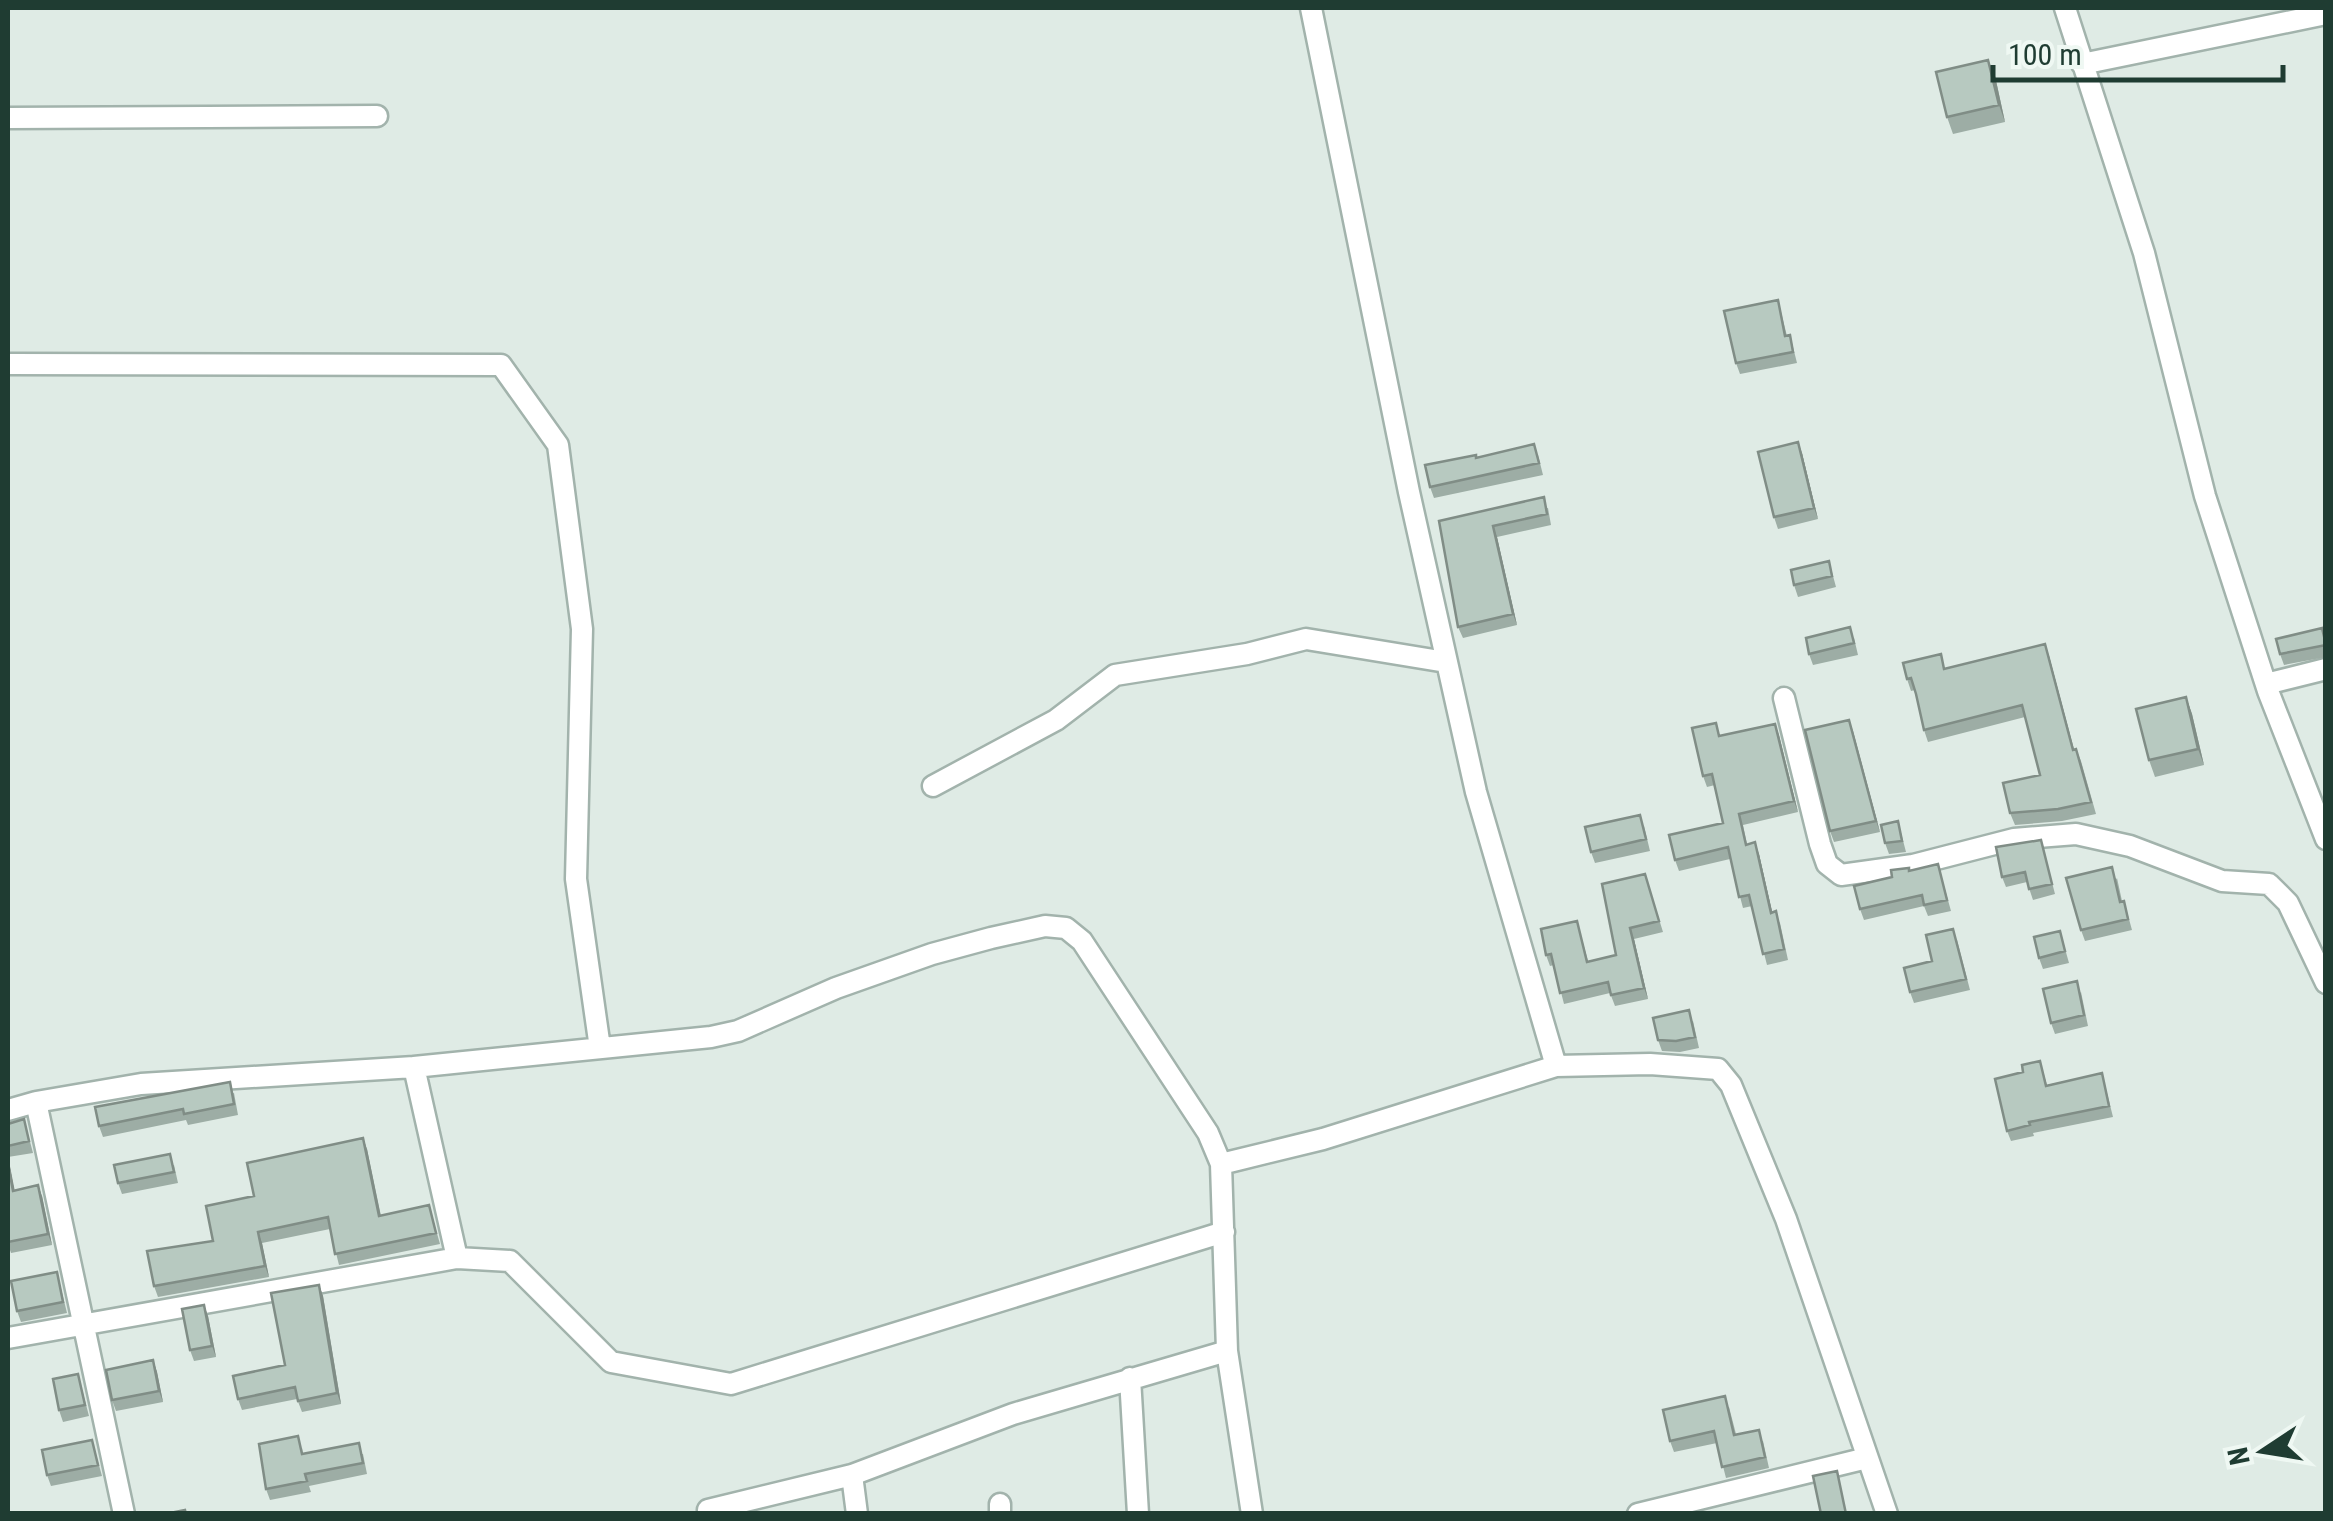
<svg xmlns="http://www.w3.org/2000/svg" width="2333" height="1521" font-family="'Roboto Condensed',sans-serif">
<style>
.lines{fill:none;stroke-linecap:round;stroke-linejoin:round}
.minor-casing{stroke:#a2b3ac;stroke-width:25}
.minor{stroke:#fff;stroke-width:20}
.wall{fill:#9dada5}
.shaded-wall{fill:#808d86}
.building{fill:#b7c9c0;stroke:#808d86;stroke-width:2.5}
</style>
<rect width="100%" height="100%" fill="#dfebe5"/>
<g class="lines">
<!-- minor casing -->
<g class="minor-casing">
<path id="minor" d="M1311,8L1409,492L1476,792L1556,1066
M2065,8L2144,253L2205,496L2268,691L2326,839
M2082,64L2326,14
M8,118L377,116
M8,364L501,365L558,445L582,629L576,879L600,1048
M2266,684L2326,669
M1784,698L1820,844L1827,864L1841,875L1913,865L2014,839L2076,834L2130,846L2222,881L2269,884L2288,903L2326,983
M933,786L1056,720L1115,675L1247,654L1306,639L1446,662
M36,1102L141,1084L414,1067
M8,1110L36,1102L124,1514
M1221,1164L1323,1139L1556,1066L1650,1064L1718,1069L1731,1085L1786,1219L1887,1514
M457,1258L510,1261L611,1362L731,1384L1224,1232
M8,1338L457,1258L414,1067L711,1037L738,1031L836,988L932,954L991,938L1045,926L1066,928L1082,941L1208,1133L1221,1164L1227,1351L1252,1514
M1130,1378L1138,1514
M852,1475L857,1514
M1000,1504V1514
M708,1510L852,1475L1013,1414L1227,1351
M1638,1514L1867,1458"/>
</g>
<!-- minor -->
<use href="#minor" class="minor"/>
</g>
<!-- wall -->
<path class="wall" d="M1988,60L1995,76L2005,122L1953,134L1947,117Z
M1778,300L1787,336L1790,335L1797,363L1740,374L1736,363Z
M1802,453L1818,519L1778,529L1774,517Z
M1538,455L1543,475L1434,498L1430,487L1476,458Z
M1548,508L1551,525L1497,537L1517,625L1463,638L1458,627L1439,521Z
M1829,561L1836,587L1798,597L1794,585Z
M2326,637V657L2284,665L2280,654Z
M1854,638L1858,655L1813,665L1809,654Z
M2049,656L2074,749H2076L2081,761L2096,814L2062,821L2015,825L2010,813L2040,775L2025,717L1928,742L1924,730L1915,690L1911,691L1907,679L1946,669Z
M2186,697L2192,714L2204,765L2155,777L2149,760Z
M1849,720L1880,832L1834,842L1830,831Z
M1775,724L1798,812L1743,825L1747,844L1759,854L1772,912L1780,923L1788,960L1767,965L1752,906L1743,908L1730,859L1679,871L1675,860L1723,823L1715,785L1707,787L1703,776L1721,736Z
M1898,821L1906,852L1889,854L1885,843Z
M1644,826L1650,851L1595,863L1591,852Z
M2041,840L2055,894L2033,900L2027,882L2006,887L2002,877Z
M1938,864L1951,911L1928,916L1924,906L1864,920L1860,909L1892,877L1909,871Z
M1645,874L1663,932L1634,939L1648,999L1615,1006L1610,993L1564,1004L1554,965L1550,966L1546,955L1577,921L1588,961L1616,955Z
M2117,878L2122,901H2124L2132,930L2085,941L2081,930Z
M2060,931L2069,963L2043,969L2039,958Z
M1957,940L1970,990L1914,1003L1910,992L1932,961Z
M2081,992L2088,1026L2055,1034L2051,1023Z
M1693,1021L1699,1048L1680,1052L1662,1051L1658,1040Z
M2040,1061L2047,1085L2102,1073L2113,1117L2033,1133L2034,1136L2011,1141L2007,1131L2023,1072Z
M234,1093L238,1115L188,1125L186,1120L103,1137L99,1126Z
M24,1119L33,1153L8,1157L14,1190L42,1196L52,1245L11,1253L8,1244V1124Z
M367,1149L381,1216L429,1205L440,1244L339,1265L330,1229L262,1243L269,1277L158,1297L154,1286L213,1241L254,1196Z
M174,1165L178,1183L122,1194L118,1183Z
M57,1272L67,1313L21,1322L17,1311Z
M319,1285L323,1296L341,1404L302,1412L297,1399L242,1410L238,1399L285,1365Z
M208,1316L216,1357L194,1361L190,1350Z
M153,1360L157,1372L163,1402L116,1411L112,1400Z
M78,1374L89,1416L63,1422L59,1410Z
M1729,1407L1736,1434L1763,1441L1769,1468L1726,1478L1717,1443L1674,1452L1670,1441Z
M92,1440L102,1476L51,1486L47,1475Z
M302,1448L303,1454H363L367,1474L309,1486L311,1492L270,1500L266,1489Z"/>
<!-- shaded-wall -->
<path class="shaded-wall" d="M1988,60L1995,76L2005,122L1999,105Z
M1798,442L1802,453L1818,519L1814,508Z
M1493,526L1497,537L1517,625L1513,614Z
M2045,644L2049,656L2077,762L2073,750Z
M2186,697L2192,714L2204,765L2198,749Z
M1849,720L1853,731L1880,832L1876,821Z
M1775,724L1779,735L1798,812L1794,801Z
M1755,842L1759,854L1775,924L1771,913Z
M1630,928L1634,939L1648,999L1644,988Z
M363,1138L367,1149L383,1227L379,1216Z
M8,1156L17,1202L13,1191Z
M38,1185L42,1196L52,1245L48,1234Z
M258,1232L262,1243L269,1277L265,1266Z
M319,1285L323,1296L341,1404L337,1393Z
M204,1305L208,1316L216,1357L212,1346Z
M153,1360L157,1372L163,1402L159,1391Z"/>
<!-- building -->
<path class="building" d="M1988,60L1999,105L1947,117L1936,72Z
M1778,300L1785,336L1790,335L1793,352L1736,363L1724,311Z
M1798,442L1814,508L1774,517L1758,452Z
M1534,444L1539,463L1430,487L1425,465L1476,455V458Z
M1544,497L1547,514L1493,526L1513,614L1458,627L1439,521Z
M1829,561L1832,576L1794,585L1791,570Z
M1850,627L1854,643L1809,654L1806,638Z
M2322,628L2326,645L2280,654L2276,639Z
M2045,644L2073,750L2076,749L2091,802L2058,809L2010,813L2003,783L2040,775L2022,705L1924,730L1916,694L1911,678L1907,679L1903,663L1941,654L1944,669Z
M2186,697L2198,749L2149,760L2136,709Z
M1849,720L1876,821L1830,831L1805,730Z
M1716,723L1719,736L1775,724L1794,801L1739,814L1746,845L1755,842L1771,913L1776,911L1784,949L1763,954L1749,895L1739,897L1728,847L1675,860L1669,835L1723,823L1712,774L1703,776L1692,728Z
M1640,815L1646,839L1591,852L1585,827Z
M1898,821L1902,841L1885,843L1881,825Z
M2041,840L2052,884L2029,889L2025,872L2002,877L1996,847Z
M1938,864L1947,900L1924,905L1922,895L1860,909L1854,886L1892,877L1891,870L1909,868V871Z
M2112,867L2120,902L2124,901L2128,919L2081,930L2066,878Z
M1645,874L1659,921L1630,928L1644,988L1611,995L1608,982L1560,993L1551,954L1546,955L1541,929L1577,921L1587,962L1616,955L1602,884Z
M1953,929L1966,979L1910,992L1904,968L1932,961L1926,935Z
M2060,931L2065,951L2039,958L2034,937Z
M2077,981L2084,1015L2051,1023L2043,989Z
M1689,1010L1695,1037L1676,1041L1658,1040L1653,1018Z
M2040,1061L2046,1086L2102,1073L2109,1106L2029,1122L2030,1125L2007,1131L1995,1079L2023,1072L2022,1065Z
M230,1082L234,1104L184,1114L183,1109L99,1126L95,1107Z
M24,1119L29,1141L8,1146V1124Z
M363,1138L379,1216L429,1205L436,1233L335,1254L328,1217L258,1232L265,1266L154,1286L147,1251L213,1241L206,1206L254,1196L247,1163Z
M170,1154L174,1172L118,1183L114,1165Z
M8,1164L13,1191L38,1185L48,1234L8,1242Z
M57,1272L63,1302L17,1311L11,1281Z
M319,1285L337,1393L298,1401L295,1387L238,1399L233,1376L285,1365L271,1293Z
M204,1305L212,1346L190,1350L182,1309Z
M153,1360L159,1391L112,1400L106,1370Z
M78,1374L85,1405L59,1410L53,1379Z
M1725,1396L1734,1435L1759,1430L1765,1457L1722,1467L1714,1431L1670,1441L1663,1410Z
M298,1436L302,1454L359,1443L363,1463L305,1474L307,1481L266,1489L259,1444Z
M92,1440L98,1465L47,1475L42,1450Z
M1837,1471L1846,1514H1821L1813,1476Z
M185,1510L186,1514H165Z"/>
<!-- border -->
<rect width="2333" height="1521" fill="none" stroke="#1f3c32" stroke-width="20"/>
<!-- north arrow -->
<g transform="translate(2263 1451) rotate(258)" stroke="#eff8f3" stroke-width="8" paint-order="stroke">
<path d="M0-8L18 38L0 25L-18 38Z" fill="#1f3c32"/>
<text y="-15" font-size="28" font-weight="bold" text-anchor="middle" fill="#1f3c32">N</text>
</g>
<!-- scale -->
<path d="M1993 65v15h290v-15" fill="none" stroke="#1f3c32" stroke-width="5"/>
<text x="2008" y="65" font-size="30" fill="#1f3c32" stroke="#eff8f3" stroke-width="8" paint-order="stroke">100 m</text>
</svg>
